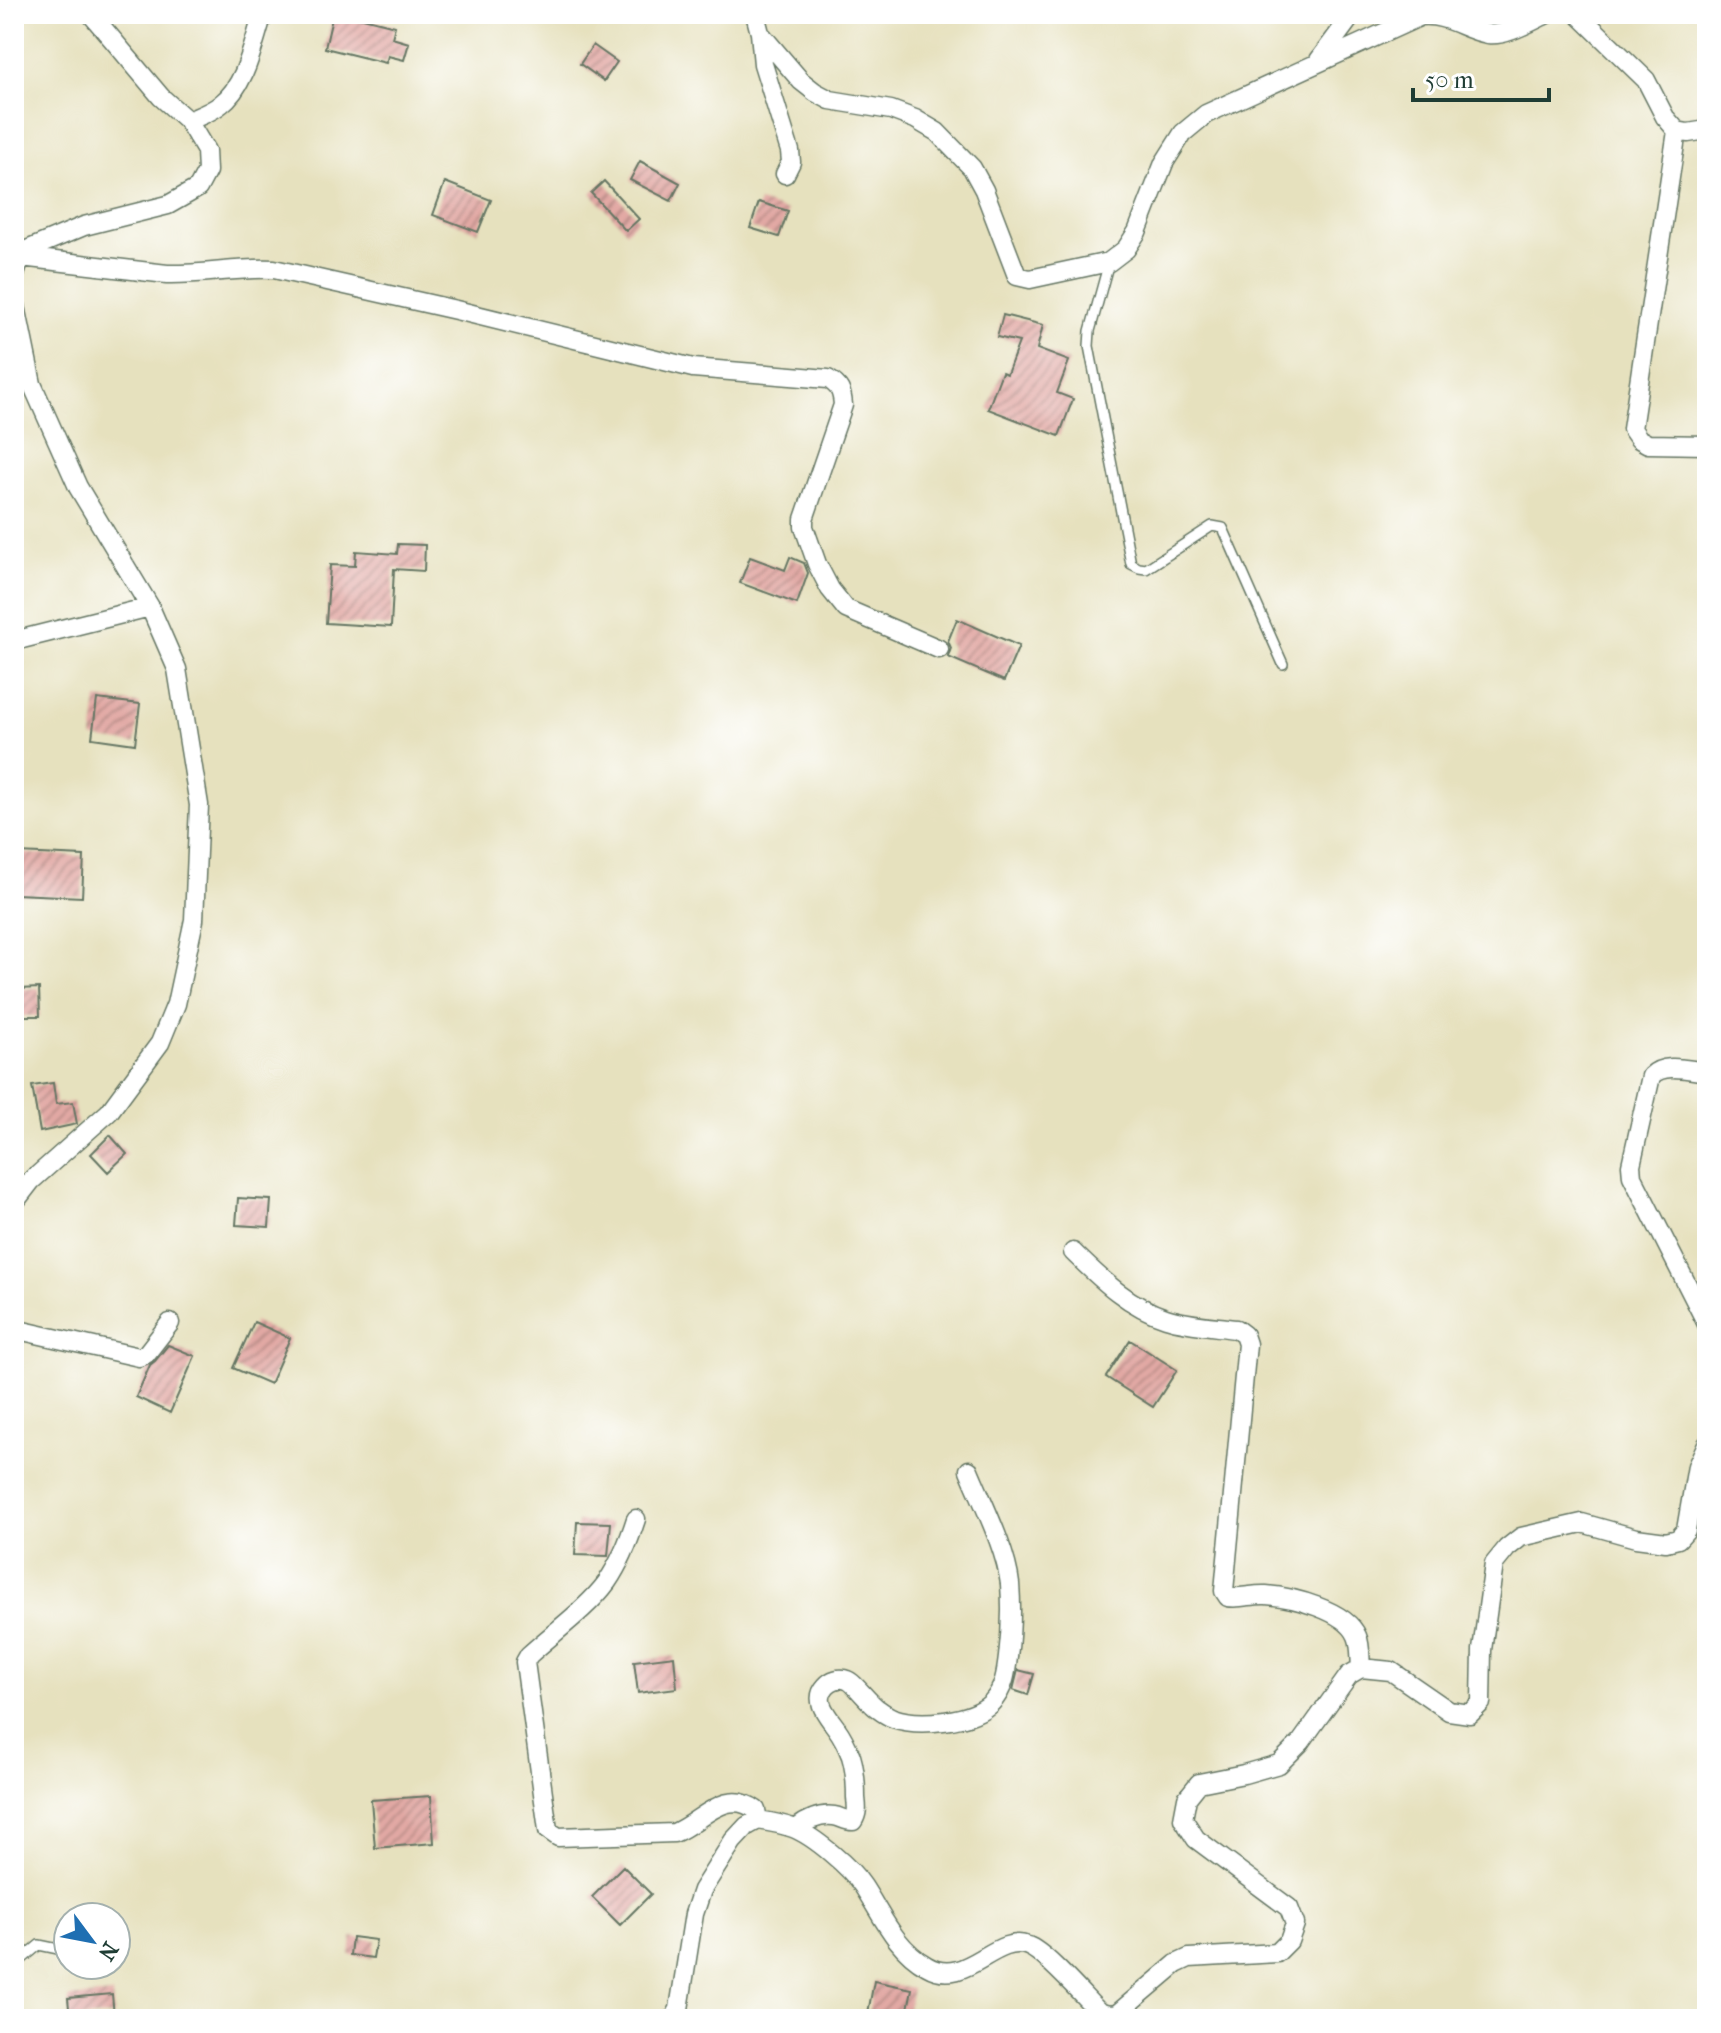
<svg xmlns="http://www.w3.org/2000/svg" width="1721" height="2033" font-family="'IM FELL French Canon',serif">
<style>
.building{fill:url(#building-hatch)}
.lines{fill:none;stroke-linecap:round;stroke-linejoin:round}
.lane-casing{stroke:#657664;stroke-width:12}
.street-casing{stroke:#657664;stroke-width:21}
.lane{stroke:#fff;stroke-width:9}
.street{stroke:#fff;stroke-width:18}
</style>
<defs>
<pattern id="building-hatch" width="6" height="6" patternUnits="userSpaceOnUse" patternTransform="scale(2)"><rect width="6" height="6" fill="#e2a9a4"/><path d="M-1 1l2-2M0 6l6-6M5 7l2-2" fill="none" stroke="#b78b86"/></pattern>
</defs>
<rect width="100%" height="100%" fill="#fff"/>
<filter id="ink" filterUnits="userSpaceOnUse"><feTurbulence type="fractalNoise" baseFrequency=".0125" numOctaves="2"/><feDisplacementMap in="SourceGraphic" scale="16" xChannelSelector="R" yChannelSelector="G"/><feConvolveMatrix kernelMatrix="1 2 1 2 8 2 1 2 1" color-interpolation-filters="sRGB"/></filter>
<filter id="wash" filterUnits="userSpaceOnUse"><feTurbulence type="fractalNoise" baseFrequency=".006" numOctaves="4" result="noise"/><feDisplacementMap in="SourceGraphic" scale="32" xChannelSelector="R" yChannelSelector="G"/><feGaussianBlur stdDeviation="1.8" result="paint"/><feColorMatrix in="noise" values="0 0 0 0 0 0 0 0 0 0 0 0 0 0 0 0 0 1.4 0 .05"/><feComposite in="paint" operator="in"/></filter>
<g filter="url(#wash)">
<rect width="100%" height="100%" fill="#e6e1be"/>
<g id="blocks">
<!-- building -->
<path class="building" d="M333,14H347L395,26L392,38L409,43L404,60L388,56L386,63L325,48Z
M593,45L617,62L604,81L580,64Z
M640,161L680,183L671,201L630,180Z
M604,181L639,219L626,231L591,193Z
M445,182L491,200L478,232L433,215Z
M759,202L788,211L779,237L750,228Z
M1003,315L1043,325L1037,349L1069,361L1057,393L1073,399L1059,436L988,409L1002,372L1007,374L1019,342L997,337Z
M398,544L425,545L424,571L394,569L391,627L326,623L330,565L355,566L356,551L397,554Z
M750,557L785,570L790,557L804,563L808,573L797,604L740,583Z
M957,619L1019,646L1004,681L948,657L951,648L948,641Z
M97,699L140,704L135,744L92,738Z
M18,853L84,856L82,897L16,894Z
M39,988L40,1016H20L19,989Z
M53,1083L56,1104L73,1102L77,1124L40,1132L32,1086Z
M110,1135L127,1154L108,1172L91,1154Z
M238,1198L271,1200L269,1227L236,1225Z
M254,1322L290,1338L270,1384L233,1368Z
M1130,1340L1177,1370L1153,1407L1106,1377Z
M168,1345L195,1356L170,1413L136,1397L150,1365L155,1361Z
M577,1522L611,1523L608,1556L575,1555Z
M674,1656L677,1688L638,1693L634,1661Z
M1018,1670L1034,1674L1028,1695L1013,1690Z
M431,1796L434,1843L375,1848L371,1800Z
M623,1866L651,1894L620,1925L592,1897Z
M352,1937L376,1940L373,1958L350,1955Z
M874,1981L912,1989L906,2019H877L878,2015L868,2013Z
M112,1994L114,2016L70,2019L68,1998Z"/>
</g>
</g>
<g filter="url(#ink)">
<use href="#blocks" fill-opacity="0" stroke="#657664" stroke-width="2"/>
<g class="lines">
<!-- lane casing -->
<g class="lane-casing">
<path id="lane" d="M1109,262L1090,331L1089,346L1131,564L1139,568L1146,569L1212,526L1223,528L1283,664
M14,1966L39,1945L68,1951"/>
</g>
<!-- street casing -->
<g class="street-casing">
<path id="street" d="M755,14L760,33L801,81L815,92L830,100L891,110L915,119L937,132L972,168L984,190L1017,276L1030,279L1109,262L1126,249L1137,232L1164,163L1183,133L1206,114L1421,16C1448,14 1464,30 1488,34C1505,37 1532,21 1547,14
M1578,14L1646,80L1665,117L1677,131L1688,133L1707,130
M760,33L763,64L790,151L791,162L785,174
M1319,60L1353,14
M188,121C199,116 212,112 221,104C247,84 253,43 263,14
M1677,131L1632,429L1639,439L1648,444L1707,445
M21,257L167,274C203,275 239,267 274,269L456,310L693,368L828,379C840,386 842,392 843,405L804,519V527L817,564L830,589L846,609L939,649
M14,277L21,257L27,250L84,226L168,205L198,188L207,171L206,151L188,121L161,97L91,14
M14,296L32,384L78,487L150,607L177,669L199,805L194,920L176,1004L160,1043L109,1112L31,1181L14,1203
M14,641L150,607
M1707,1072C1689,1070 1664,1062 1651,1076L1631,1165L1632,1176L1707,1324
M1073,1252C1101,1279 1128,1306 1166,1318C1188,1325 1213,1326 1236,1329L1244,1335L1247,1344L1224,1591L1228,1597C1241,1599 1253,1594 1266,1595C1292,1597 1346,1610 1357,1636C1361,1645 1360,1658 1361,1668
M14,1329L139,1357L146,1354L170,1323
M636,1519C629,1541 620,1563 607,1582C588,1608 553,1633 529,1655L525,1662L548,1830L558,1837L674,1833C703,1821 725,1787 756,1810L758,1820
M796,1829C806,1821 820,1814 834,1816C841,1817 845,1821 853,1821C858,1813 857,1807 856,1798C856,1783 855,1769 851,1756C847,1746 843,1737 837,1729C829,1717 812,1701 826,1686C831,1680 840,1677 847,1680C854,1682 868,1702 878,1709C882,1712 888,1716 893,1718C919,1727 973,1722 992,1702C1004,1689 1006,1674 1008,1657C1011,1633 1012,1609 1010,1584C1006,1549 983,1504 969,1470
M674,2019L679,2009L694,1914L702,1890L733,1841L747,1826L758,1820C770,1822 782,1824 793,1828C814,1836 851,1868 863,1886C882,1915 895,1948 927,1966C966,1989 995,1933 1028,1946C1045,1952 1084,1997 1099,2012L1108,2015L1117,2014L1176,1964L1189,1958L1277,1953L1289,1941L1295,1924L1289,1908L1196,1839L1183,1819L1187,1798L1199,1783L1244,1774L1279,1764L1301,1742L1349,1675L1361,1668L1391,1671L1449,1711L1470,1714L1481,1703L1482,1650L1494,1564L1507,1548L1521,1537L1582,1523L1636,1538L1666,1542L1678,1539L1686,1530L1697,1466L1707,1444"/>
</g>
<!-- lane -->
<use href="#lane" class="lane"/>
<!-- street -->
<use href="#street" class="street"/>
</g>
</g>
<!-- margin -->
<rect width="1721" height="2033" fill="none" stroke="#fff" stroke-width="48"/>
<!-- north arrow -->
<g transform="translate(92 1941) rotate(122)"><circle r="38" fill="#ffffff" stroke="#a5b1ae" stroke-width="2"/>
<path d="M0-6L14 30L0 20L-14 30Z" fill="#1f6fb2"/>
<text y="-12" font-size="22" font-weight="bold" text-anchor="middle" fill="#1f3d34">N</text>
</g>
<!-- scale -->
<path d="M1413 88v12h136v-12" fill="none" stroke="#1f3d34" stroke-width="4"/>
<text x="1425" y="88" font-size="24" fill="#1f3d34" stroke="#ffffff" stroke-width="6" paint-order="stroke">50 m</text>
</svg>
